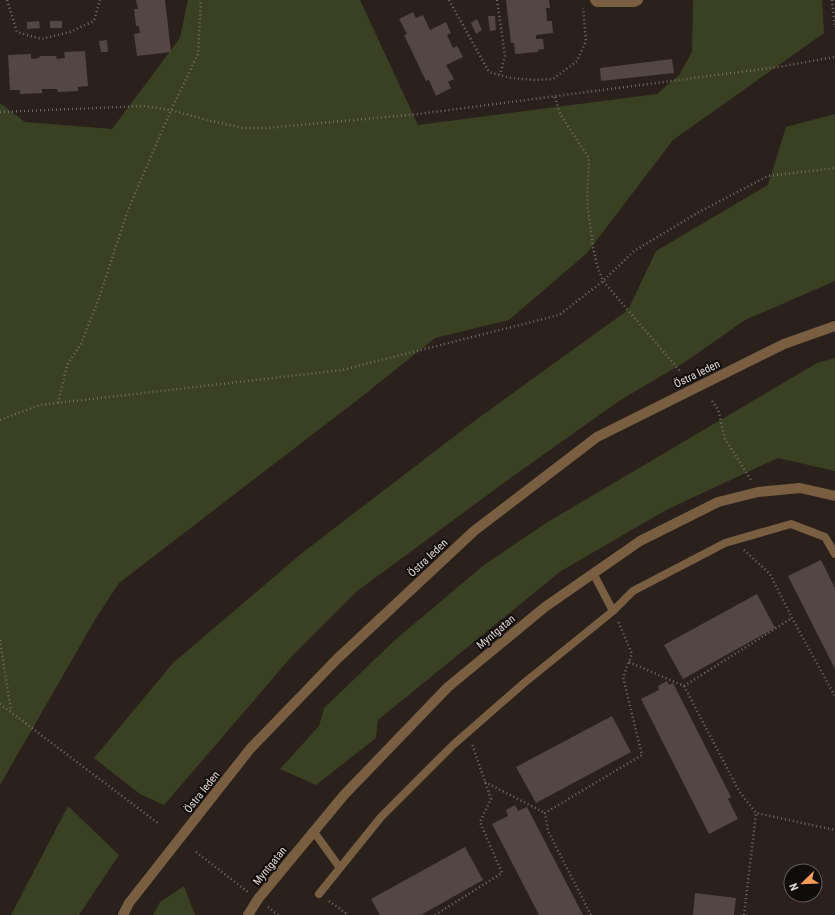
<svg xmlns="http://www.w3.org/2000/svg" width="835" height="915" font-family="'Roboto Condensed',sans-serif">
<style>
.green{fill:#394122}
.building{fill:#534645}
.lines{fill:none;stroke-linecap:round;stroke-linejoin:round}
.path{stroke:#766d68;stroke-width:2.5;stroke-dasharray:1 3;stroke-linecap:butt}
.service{stroke:#795e42;stroke-width:8}
.minor{stroke:#795e42;stroke-width:10}
.tertiary{stroke:#795e42;stroke-width:10}
.labels{text-anchor:middle;dominant-baseline:central;stroke-width:4;stroke-linejoin:round;paint-order:stroke}
.street-label{font-size:11px;fill:#e1dad6;stroke:#100c09}
</style>
<rect width="100%" height="100%" fill="#2b211c"/>
<!-- green -->
<path class="green" d="M188,0H360L418,125L657,94L679,75L692,52L693,0H822L824,33L673,140L587,253L509,320L435,338L360,398L119,583L96,618L0,785V103L25,122L112,129L180,38Z
M835,114V281L745,320L688,360L619,401L505,482L356,592L292,656L164,805L140,794L94,758L173,663L302,553L477,419L628,310L656,251L768,185L786,127Z
M835,358V471L778,458L668,509L561,571L378,720L376,738L316,785L280,769L319,726L324,708L395,640L484,565L546,523L817,363Z
M68,806L119,855L79,915H11Z
M184,886L195,915H153L160,902Z"/>
<!-- building -->
<path class="building" d="M136,0H165L171,52L137,56L134,34L140,33L139,26H136L134,9H138Z
M506,0H549L550,8H546L547,21H552L553,33L536,35V39H543L544,49L538,50V52L515,54L514,43H511Z
M413,12L416,18L423,15L430,30L446,22L451,33L447,35L453,48L457,46L463,57L446,65L454,79L448,82L451,88L436,96L429,80L426,81L404,35L407,34L399,19Z
M488,16H495L496,30L490,31Z
M477,19L482,30L476,34L471,23Z
M39,21L40,28L27,29V22Z
M50,21H62V28H50Z
M107,40L108,52H101L99,41Z
M85,51L88,86L78,87V91L58,92L57,89H42V93L20,94V90H10L8,55L31,54V59L39,58L40,56H56L57,59L65,58L64,52Z
M672,59L674,73L601,81L600,68Z
M821,560L835,588V669L788,576Z
M757,594L775,628L683,679L664,645Z
M667,681L669,685L673,683L731,797L728,799L738,819L709,834L641,699L659,690L658,686Z
M612,716L631,752L536,803L516,767Z
M515,805L518,811L527,807L583,915H539L492,824L508,816L506,810Z
M465,847L483,880L421,915H380L371,899Z
M695,893L736,898L734,915H693Z"/>
<g class="lines">
<!-- path -->
<path class="path" d="M7,0L17,32L41,39L70,32L94,21L100,0
M449,0L489,72L511,78L535,80L553,79L577,61L586,41L583,8
M497,0L505,56L500,75
M832,0L835,28
M555,97L560,114L589,158L587,202L593,247L597,265L603,281L680,371
M0,112L144,106L171,110L207,120L243,128H266L419,114L778,67L835,57
M712,401L718,409L725,439L751,480
M58,403L67,365L81,344L99,298L128,210L171,110L198,54L201,0
M0,420L40,405L342,370L559,315L603,281L634,251L699,212L768,176L835,168
M744,550L770,574L792,618L835,696
M0,640L11,711
M629,662L684,686L739,791L756,813L835,830
M684,686L792,618
M0,704L159,824
M485,782L545,813
M196,852L248,892
M329,901L348,915
M268,907L278,915
M435,915L502,873L480,822L491,799L472,744
M591,915L548,831L545,813L642,755L623,677L632,654L618,621
M744,915L756,813"/>
<!-- service -->
<path class="service" d="M593,573L613,611L633,591L725,543L791,524L825,537L835,554
M314,832L340,868
M319,894L381,817L453,745L524,683L613,611"/>
<!-- minor -->
<path class="minor" d="M595,0L597,2H634L638,0
M248,915L258,899L344,795L448,687L545,607L640,541L718,502L758,492L800,488L835,496"/>
<!-- tertiary -->
<path class="tertiary" d="M123,915L129,903L250,749L337,659L474,531L597,437L784,344L835,326"/>
</g>
<g class="labels">
<!-- street labels -->
<g class="street-label">
<text transform="translate(697 374) rotate(-26)">Östra leden</text>
<text transform="translate(428 558) rotate(-43)">Östra leden</text>
<text transform="translate(496 632) rotate(-40)">Myntgatan</text>
<text transform="translate(202 792) rotate(-52)">Östra leden</text>
<text transform="translate(270 866) rotate(-51)">Myntgatan</text>
</g>
</g>
<!-- north arrow -->
<g transform="translate(803 883) rotate(247)"><circle r="19" fill="#100c09" stroke="#645e5b"/>
<path d="M0-3L7 15L0 10L-7 15Z" fill="#fe9b59"/>
<text y="-6" font-size="11" font-weight="bold" text-anchor="middle" fill="#e1dad6">N</text>
</g>
</svg>
